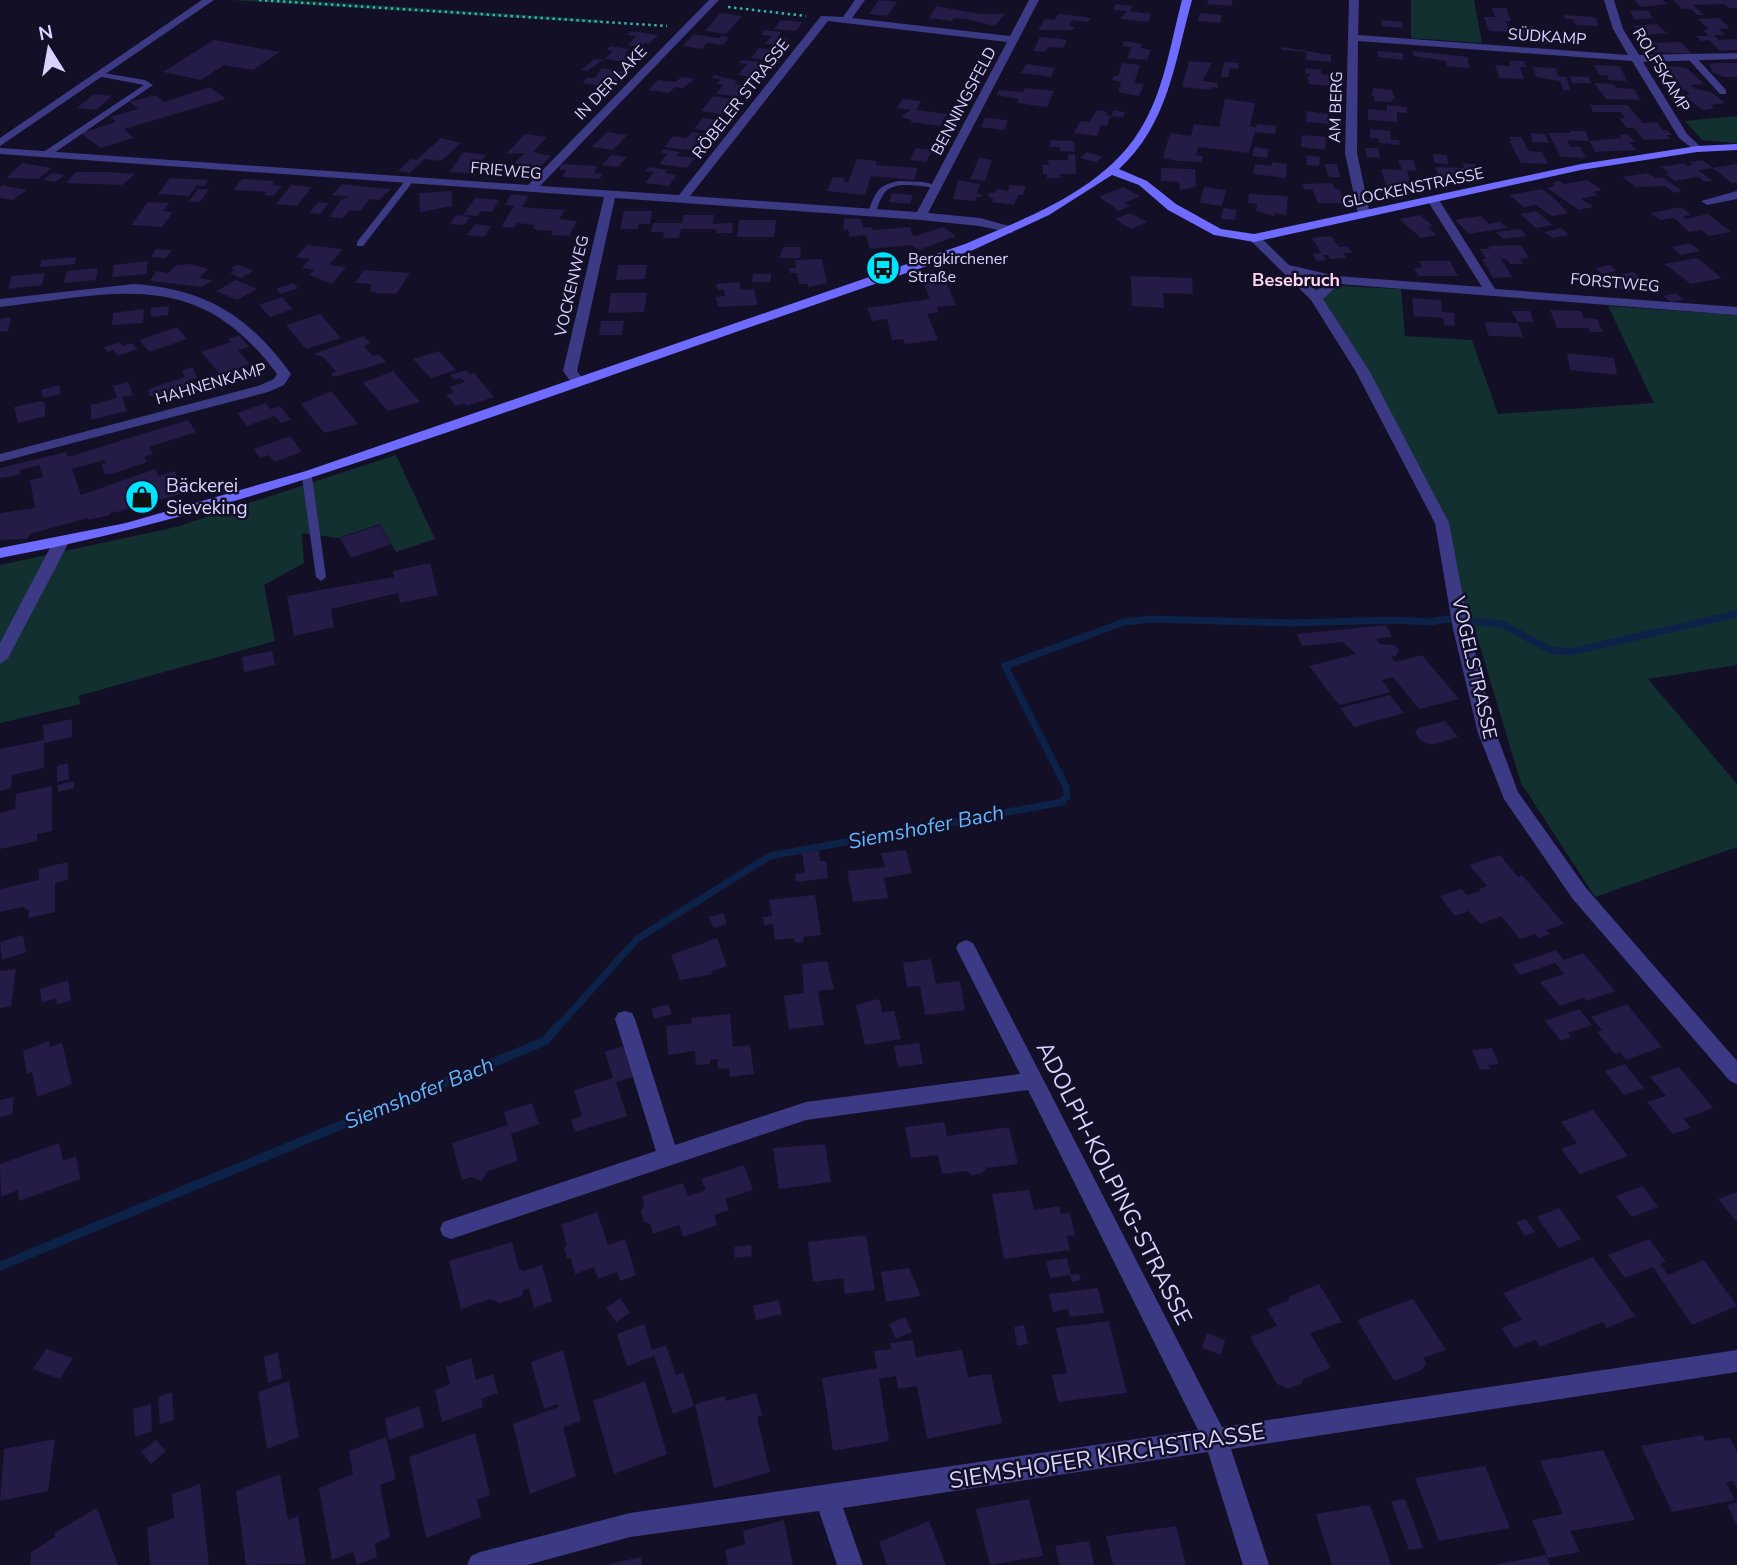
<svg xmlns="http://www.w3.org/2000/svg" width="1737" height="1565" font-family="'Nunito Sans',sans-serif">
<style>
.green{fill:#12302f}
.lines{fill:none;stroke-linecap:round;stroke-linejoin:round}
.stream-far1{stroke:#0c2248;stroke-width:7}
.stream{stroke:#0c2248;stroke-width:9}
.building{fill:#241b47}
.path{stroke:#2fb8b0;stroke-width:2.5;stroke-dasharray:2.5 3.5;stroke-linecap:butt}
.lane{fill:#3d3a85;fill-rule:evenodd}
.street{fill:#3d3a85;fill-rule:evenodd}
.secondary{fill:#6f6bff;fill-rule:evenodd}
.labels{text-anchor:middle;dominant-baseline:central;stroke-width:5;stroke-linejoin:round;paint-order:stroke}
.far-street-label{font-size:16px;fill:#d9d4ff;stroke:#130f26}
.far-poi-label{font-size:16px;fill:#d9d4ff;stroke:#130f26;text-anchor:start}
.far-neighbourhood-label{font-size:18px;font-weight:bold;fill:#ffd6f0;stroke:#130f26}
.poi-label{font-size:19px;fill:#d9d4ff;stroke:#130f26;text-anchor:start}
.street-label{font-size:19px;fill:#d9d4ff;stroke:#130f26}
.water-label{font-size:21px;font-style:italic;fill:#62b6ff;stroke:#130f26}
.near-street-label{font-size:23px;fill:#d9d4ff;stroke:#130f26}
</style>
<rect width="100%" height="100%" fill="#130f26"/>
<!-- green -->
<path class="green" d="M231,0H297L603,20L599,23Z
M1411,0H1474L1482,43L1411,38Z
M1737,116V143L1702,140L1685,121Z
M1299,284L1401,289L1405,336L1472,340L1498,414L1654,403L1608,306L1737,315V665L1648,679L1737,784V847L1595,897L1521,783L1474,627L1465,625L1435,524L1360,373L1306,291Z
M396,455L435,539L396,552L380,524L338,538L302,533L304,563L264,585L275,641L78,696L81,704L0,723V565L176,527Z"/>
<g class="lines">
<!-- stream-far1 -->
<path class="stream-far1" d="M558,1027L637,939L770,856L1062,802L1067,796L1066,787L1005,666L1124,622L1151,619L1291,623L1393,620L1430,622L1446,619L1502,624L1550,650L1570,652L1737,614"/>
<!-- stream -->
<path class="stream" d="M0,1266L545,1041L559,1025"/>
</g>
<!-- building -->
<path class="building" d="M879,0L897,2L887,16L869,14Z
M1208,0H1233L1231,6L1207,4Z
M1634,0H1663L1667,4L1641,7Z
M1673,0H1737V8H1729L1724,4L1693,5L1704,15H1697L1690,9H1682Z
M1116,4L1132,6L1130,11L1151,14L1148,22L1120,19L1127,11L1113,10Z
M936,6L981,14H1005L995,26L965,19L954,18L952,21L929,18Z
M1492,8H1506L1511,21H1506L1510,32L1489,31L1484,17H1495Z
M1630,10L1649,11L1652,18L1635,20Z
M720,13L742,16L726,34L705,31Z
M1200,13L1222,15L1220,23L1198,21Z
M1058,14L1070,15L1091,18L1088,22L1072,20L1069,25L1076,28L1072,30H1038L1045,19L1054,20Z
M1564,15L1595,17L1599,26L1576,25L1573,19H1565Z
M1719,18L1730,28L1719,29L1725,35H1714L1719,40L1737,39V50L1720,51L1709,40L1701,41L1696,36H1709L1703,30L1709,29L1698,19Z
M781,20L803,22L796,31L774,29Z
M1382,20L1402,22V28L1382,26Z
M1656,24L1667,33L1644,35L1633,26Z
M1521,25L1534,26L1533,28H1538L1539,33L1547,35L1549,44L1523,42Z
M764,30L781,32L778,37L789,38L783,46L765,44L771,36L761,35Z
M631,31L658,35L649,44L645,43L641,47L628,45L636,36L627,35Z
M694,34L719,38L721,36L728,37V39L723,45L707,43L702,49L683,46Z
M1040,37L1054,38L1067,40L1063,48L1048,47L1045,52L1033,51Z
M214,40L280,52L253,70L224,65L201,80L163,72Z
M1124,41L1142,44L1140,48L1151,50L1147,60L1127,58L1132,47L1122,46Z
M1681,42L1692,54L1652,52L1644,43Z
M610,46L629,49L625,53L633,54L625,62L605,59L613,51L607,50Z
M1282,47L1331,55V62L1306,60V52L1281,50Z
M759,48L779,51L772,61L751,58Z
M1378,51L1403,53V60L1378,57Z
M1413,51L1468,57L1469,68L1447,66L1446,61L1413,56Z
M594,59L603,60L587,71L581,70Z
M742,60L762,62L760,65L767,66L758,78L738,75L747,64L739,63Z
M1189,61L1212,63L1202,81L1213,82L1218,84V88L1212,87L1211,90L1182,87Z
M1509,61H1524L1526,67H1520L1524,79L1499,78L1495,65L1511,66Z
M1224,62L1239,63L1238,69L1230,68L1228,77H1221Z
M1122,63L1140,65L1134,83L1144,84L1139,96L1118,92L1121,82L1112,80L1114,76H1118Z
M1717,63H1737V77H1724L1713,72L1709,64Z
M1026,64L1055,68L1051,77L1021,73Z
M1594,65L1620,66L1627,81L1609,80L1607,75H1599Z
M1661,65L1687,68L1704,84L1691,85L1696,89L1711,92L1725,103L1710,105L1715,108L1704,110L1697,106L1684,95L1690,94L1685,90L1678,91L1672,86L1681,85Z
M1533,67L1556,68L1558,76L1566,77L1571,91L1563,90L1560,81L1536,77Z
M602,68L624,72L617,80H619L610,87L582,83L587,78H595Z
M1306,68L1321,70V74L1330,75V86L1309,84L1307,78L1310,74L1305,73Z
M714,75L737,81L735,84L751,86L743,97L716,94L723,85L717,84L721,79L712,78Z
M1569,76L1588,77L1592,83H1572Z
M681,77L695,79L683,88L675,87L669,93L648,90L658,80L676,82Z
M1594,83L1614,84L1617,88L1634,89L1641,100L1606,99Z
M210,87L226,99L124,129L134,138L100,148L81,133L116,122L110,117L138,109L130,102L155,95L164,102Z
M1025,88L1054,91L1047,107L1017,103L1019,99L996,95L999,90L1023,92Z
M1374,88L1392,90L1395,99H1392V102L1374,101V96H1371Z
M94,94L112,96L96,110L77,108Z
M713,96L732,99L729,102L738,104L729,115L701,111Z
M902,99L921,101L916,110L947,114L940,126L910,122L912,120L901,117L911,110L897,108Z
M1225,99L1255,103L1250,126L1256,127L1257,124L1276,126L1275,134L1255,132L1249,153L1198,147L1196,155L1203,156L1201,162L1177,161L1163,158L1170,133L1191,136L1194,124L1219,127Z
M1387,105L1407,107V113L1397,112V122L1368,120V109L1387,111Z
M1590,105H1627L1643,123L1657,122L1662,130H1667L1672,135H1667L1670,139L1644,140L1634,128H1627L1619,118H1625L1620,112H1593Z
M1097,110L1108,112L1106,115L1111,116L1114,110L1125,112L1123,117L1111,116L1107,126L1101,125L1097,136L1074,133L1080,121L1089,122Z
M1307,111L1328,114V124L1306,122Z
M703,118L724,121L715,132L694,129Z
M985,118L1008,120L1004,130L981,127Z
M1370,129L1390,131L1391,140H1399L1400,145L1379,143V139L1370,138Z
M1570,131H1586L1589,141L1622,138L1619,135L1627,134L1635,142H1628L1637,150L1595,152L1589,141L1567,140L1571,147H1580L1586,158L1561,157L1548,133H1571Z
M607,132L627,135L613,150L591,147Z
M692,132L713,135L695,151L664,147L673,136L686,138Z
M1531,133L1545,134L1549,143L1532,142Z
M525,134L547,137L533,152L551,156L539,168L517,167L520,165L514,163L525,153L506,154Z
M1302,135L1326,137L1325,150L1301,147Z
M1509,137H1521L1529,151L1542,152L1548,164L1521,163L1509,141H1511Z
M441,138L461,143L441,161L425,159L410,173L398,171L411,159L416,160Z
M1050,140L1074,141L1075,152L1060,151V147H1050Z
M1254,147L1269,149L1267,158L1252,156Z
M916,148L932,150L926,162L910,160Z
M1365,148H1378L1380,158L1367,157Z
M663,149L680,152L677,156L695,158L687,168L659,164L667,154L660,153Z
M463,152L486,155L473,173L450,172Z
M1087,152L1103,157L1096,162L1080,158Z
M1075,154L1076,174H1060L1061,178H1047V174H1043L1042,165H1049L1048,160H1068L1067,155Z
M1433,154L1447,155L1448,164L1434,163Z
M611,155L627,157L618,167L602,165Z
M1307,155L1320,157L1319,166L1306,165Z
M979,158L992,160L985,181L970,179Z
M857,159L877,161L876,165L918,168L914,180L871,176L865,195L827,191L833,177L845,178L843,182H848Z
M1398,160H1413L1417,171L1407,170L1412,187L1386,186L1381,169L1402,170Z
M1702,160L1713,168L1698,170L1713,181L1704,182L1698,177L1675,181L1665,174L1669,173L1661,167L1683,163L1687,166L1693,165L1689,162Z
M1272,162L1287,164L1286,178L1253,174L1255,164L1272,166Z
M22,163L52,168L38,179L6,178Z
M1462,163L1475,164L1482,177H1464L1466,182H1441L1435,167L1464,168Z
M562,164L597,166L594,173L602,174L600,179L562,177L566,170H559Z
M1324,164H1337L1340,177H1329Z
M1737,164V182L1732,183L1712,168Z
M649,167L668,170L665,173L677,175L669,186L645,183L654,172L645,171Z
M1161,168L1195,169L1196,187L1180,190L1179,182L1161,181Z
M76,172H109L135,174L122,185L66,183Z
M52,173L65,175L55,182L43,180Z
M1648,173L1656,178L1663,177L1682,191L1674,193L1665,186L1636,187L1622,177Z
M170,178L209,180L204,186L197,185L189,196L158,194Z
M242,179L275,181L272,185L282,186L273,196L264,195L267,192L233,190Z
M958,180L980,184L977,194H982L981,197H976L975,201L953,199Z
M1587,180L1602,190L1593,192L1598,195L1581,199L1593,207L1579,210L1547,188L1555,186L1552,183L1560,181L1564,184Z
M1332,183L1335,189H1339L1345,203H1318L1312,189L1305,190L1302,184Z
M342,184L369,187L391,189L379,200L366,199L369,200L360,211L350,210L342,218L329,217L341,200L349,197L332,195Z
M3,185L11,187L27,190L13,200L0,198V187Z
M291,185L312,187L297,206L276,204Z
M1010,185L1026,186L1023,195H1018L1014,205L992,202L993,198L988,197L989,193H995L996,189L1008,191Z
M1123,187L1140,196L1125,203L1130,206L1119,211L1099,197Z
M1204,187L1226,190L1222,206L1200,203Z
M198,189H209L200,202L189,201Z
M1542,189L1557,201L1568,213L1552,216L1536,205L1524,207L1509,195Z
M452,191V206L420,212L419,193Z
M892,193L913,195L910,204L889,202Z
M511,194L529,196L522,207L565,210L559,219L577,221L569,236L551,235L553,231L538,230L533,228L535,225L517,223L514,228L501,227L514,206L505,205Z
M1249,194L1288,196L1286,215L1275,213L1274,216L1256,211L1257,204L1248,203Z
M475,198L499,200L492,212L481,211L478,216L463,215Z
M148,202L169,203L163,211L173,212L162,227L131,225Z
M318,202L329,203L320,214L309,213Z
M1681,207L1691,215L1683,216L1686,219L1708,214L1731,232L1709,236L1701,230L1689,232L1674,218L1660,220L1650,213Z
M1223,208L1237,210L1235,220L1221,219Z
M624,211H652L650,224H639L638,229H620Z
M1536,211L1547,220L1553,225L1536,228L1520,214Z
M1130,213L1147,222L1131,229L1115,219Z
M456,215L470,217L464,225L450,224Z
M683,215H714L713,224L733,223L732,233H717V230L712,229H681L679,238H663L664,232H651L653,223H682Z
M1420,215L1433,226L1428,227L1437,235L1421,238L1399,219Z
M1481,216L1489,224L1500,222L1507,228L1469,234L1455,220Z
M844,218L861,219L863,228L872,227V230L910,227L913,236H916L943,227L956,236L919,250L911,245L870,249L866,235L850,237L848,229L843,230Z
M739,220H776L774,237H737Z
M475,224L491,226L484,237L467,235Z
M1561,228L1569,235L1552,238L1544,232Z
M1520,229L1527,236L1503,239L1496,232Z
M1331,236L1339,247L1347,246L1352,253H1344L1346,258L1330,259L1327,255H1323L1326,260L1317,261L1312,254L1321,253L1312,238Z
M1690,243L1700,251L1681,255L1671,247Z
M307,245L343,249L329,265L346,267L332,284L309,275L314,270L302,268L310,259L296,257Z
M1521,245L1529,258L1520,259L1524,264H1510L1507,259H1501L1512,277L1493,278L1482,259H1486L1480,249H1490L1488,246Z
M784,247H801L800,258H779Z
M156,249L172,250L166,258L151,257Z
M76,257L75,264L40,267L41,260Z
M1697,258L1722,278L1691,284L1664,264Z
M822,259L827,283L808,287V284H799L797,273H790L789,268H796L795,260Z
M148,261L146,274L112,277L114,265Z
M1419,261H1450L1458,276H1418L1414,268H1422Z
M191,264L208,269L199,278L213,280L202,287L150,281L156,271L168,273L177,265Z
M237,265L242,266L253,271L241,278L230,273L235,270L231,268Z
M618,265H647L645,279L616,280Z
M1610,265L1617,271L1602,274L1595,268Z
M98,268L96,280L64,283L67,271Z
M364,270L410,273L396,294L376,293L370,291L371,284L355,283Z
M1633,272L1652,286L1625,292L1607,277Z
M45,273L42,285L8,289L12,276Z
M753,274H771V282H752Z
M953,274L957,283L947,284L956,305L937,307L939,312L927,314L938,340L905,344L903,339L892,340L887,319L872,321L867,308L930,299L921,277Z
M1131,276L1192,278L1193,294L1163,293L1164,308L1132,306Z
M236,280L257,289L237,300L216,291Z
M739,282L741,290L754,289L758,305L718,307L716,297L725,296L724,290H717L716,284Z
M293,283L298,288L280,294L276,289Z
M611,293H647L644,312L608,313Z
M1676,293L1684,300L1671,302L1663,296Z
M282,297L293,309L270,317L259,305Z
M1412,298L1441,300L1442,312L1454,313L1455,326L1444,325L1443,318L1414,316Z
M169,306L168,315L151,317V308Z
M144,309L143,323L112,325L113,313Z
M1550,310L1581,311L1584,318L1597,319L1603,332H1590L1589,328H1557Z
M1511,311H1530L1534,322H1518Z
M320,314L341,338L306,349L286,325Z
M11,317L8,331L0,332V319Z
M601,321H624L622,335H599Z
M1484,322L1518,323L1523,337L1489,336Z
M177,327L187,339L149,352L139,340Z
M239,335L249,347L238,350L250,364L220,374L201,352L231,342L228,339Z
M363,336L370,343L364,346L373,356L379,354L386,362L334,377L331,374L336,371L323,357L314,354Z
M120,342L123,346L132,343L137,349L118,356L113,350L108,352L104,347Z
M439,351L456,370L431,378L413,359Z
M1567,353L1614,358L1617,375L1570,370Z
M193,367L197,378L186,381L189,390L163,396H149L148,390L151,388L185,377L182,370Z
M466,370L470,375L474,373L494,397L466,406L464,403L456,406L446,395L454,393L450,387L465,382L461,378L454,380L450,375Z
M393,371L420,402L388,411L363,383Z
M128,382L133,395L122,397L127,411L91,420V405L117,398L113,386Z
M59,385L61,394L43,398L41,390Z
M331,391L358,424L324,433L301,404Z
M41,401L45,403V416L18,423L14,407Z
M266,403L270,409L280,406L291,420L281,423L275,416L247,426L237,413Z
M188,420L196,432L149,447L153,454L144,457L147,462L112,474H105L101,465L106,463L104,460L72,469L81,495L155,469L158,476L175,471L184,493L113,513L112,511L110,515L89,520L88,518L30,534L27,539L0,540V513L35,508L30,480L43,477L39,465L20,470V475L0,478V468L66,452L68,457Z
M290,436L302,452L274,462L269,455L260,458L254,449Z
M380,525L391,544L351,558L340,538Z
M430,563L438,595L400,603L398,593L331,609L334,627L294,636L287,596L394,577L393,571Z
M1386,625L1392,637L1376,639L1380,644L1394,645L1399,650L1396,656L1391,657L1395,662L1422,655L1459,699L1419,709L1393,677L1382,680L1391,692L1339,705L1309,666L1356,654L1343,642L1302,646L1297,634Z
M272,651L275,665L244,672L242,657Z
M1390,695L1404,713L1354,727L1340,708Z
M72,719V737L44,743V768L12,775L11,788L0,791V749L44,740L43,725Z
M1445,721L1458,737L1431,745L1420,740L1415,733L1418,728Z
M68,763L69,779L57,782V766Z
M74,781V788L58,792V785Z
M52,786V831L37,834V841L0,849V813L15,809L16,794Z
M906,850L912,873L884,878L888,898L853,902L847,871L885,867L881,853Z
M819,851L820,861H826L828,878L796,882L795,874L805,873L802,853Z
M1500,855L1518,877L1522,875L1564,924L1546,930L1550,934L1538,938L1535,934L1520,939L1501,916L1480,924L1469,911L1455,916L1440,896L1462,889L1467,895L1480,891L1479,889L1487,886L1469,865Z
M68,862V880L55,883V912L28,918L29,910L22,907L0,912V889L39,880V869Z
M815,895L821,935L804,937L803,942L796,943L793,938L775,940L773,924L764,925L763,917L772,916L769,900Z
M723,913L727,924L714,928L709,917Z
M23,935L26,952L2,960L0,942Z
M717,938L727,966L712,971L713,974L680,980L671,955Z
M1556,950L1564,960L1583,953L1615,991L1586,1001L1583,998L1560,1006L1540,982L1564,974L1555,963L1520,975L1513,965Z
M931,959L936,984L960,981L965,1010L925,1015L920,986L907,987L903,963Z
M827,961L834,989L818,991L824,1025L789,1029L784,996L804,993L802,964Z
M16,969L11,1006L0,1008V971Z
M68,980L71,1000L57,1005L56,998L42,1003L40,989Z
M876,999L880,1001L882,1012L894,1011L901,1039L865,1045L856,1005Z
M668,1004L672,1014L654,1019L651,1009Z
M1627,1004L1662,1047L1626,1060L1620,1052L1615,1054L1597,1032L1602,1030L1591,1017Z
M1579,1009L1592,1025L1568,1033L1571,1037L1561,1041L1545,1021Z
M730,1014L733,1047L750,1045L754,1074L730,1077L729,1068L718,1069L717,1059L710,1060V1064L696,1065L695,1051L668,1055L666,1026L692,1023L691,1018Z
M49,1041L50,1047L62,1043L72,1084L37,1097L32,1072L27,1074L23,1051Z
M919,1043L923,1064L898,1067L894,1046Z
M623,1046L633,1077L616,1082L627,1116L575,1132L571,1120L582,1116L574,1090L613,1078L605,1052Z
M1492,1048L1499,1064L1488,1065L1490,1069L1480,1070L1472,1050Z
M1625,1064L1644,1088L1624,1095L1605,1071Z
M1679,1067L1713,1108L1684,1119L1691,1128L1673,1134L1647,1102L1666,1096L1650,1077Z
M14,1097L12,1115L0,1117V1100Z
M532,1103L539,1124L511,1134L518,1161L488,1171L482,1181L471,1177L462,1180L452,1143L508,1125L504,1112Z
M1593,1110L1628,1156L1580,1174L1561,1149L1577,1143L1561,1122Z
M944,1122L947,1136L1009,1127L1018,1164L986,1168L982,1173L972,1175L967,1171L942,1174L938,1155L911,1158L905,1127Z
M59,1143L63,1161L76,1156L80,1179L19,1201L18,1190L1,1197L0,1164Z
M825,1144L831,1182L779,1189L773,1148Z
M744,1165L753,1190L725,1199L729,1210L714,1215L717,1225L683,1237L679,1225L653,1234L650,1224L644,1222L641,1211L644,1205L642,1196L683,1183L688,1196L706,1190L701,1179Z
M1643,1186L1658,1207L1632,1217L1616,1196Z
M1029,1190L1034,1210L1059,1206L1061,1214L1070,1213L1075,1235L1067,1236L1070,1250L1004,1259L992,1194Z
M1737,1192V1222L1718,1199Z
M1559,1208L1581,1239L1559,1248L1537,1217Z
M597,1212L608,1245L625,1239L636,1275L620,1281L617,1272L598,1279L594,1267L575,1274L571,1259L567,1258L564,1248L567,1245L561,1225Z
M1526,1219L1535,1232L1525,1236L1516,1222Z
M866,1235L875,1290L845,1294L843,1278L813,1282L808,1242Z
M1649,1239L1666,1262L1660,1264L1668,1275L1704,1260L1737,1306L1692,1325L1653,1267L1625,1278L1608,1255Z
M512,1242L519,1269L524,1271L542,1265L552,1301L534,1308L529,1288L523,1290L522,1296L500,1303L490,1299L461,1309L449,1261Z
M751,1245L752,1256L735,1258L734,1247Z
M1593,1257L1635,1316L1607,1328L1603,1322L1540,1347L1535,1340L1514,1348L1501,1328L1522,1320L1503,1293Z
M1067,1258L1071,1275L1079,1274L1081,1280L1072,1282L1070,1275L1050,1278L1046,1261Z
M909,1268L921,1296L886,1302L881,1272Z
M1319,1284L1342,1322L1310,1333L1331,1368L1303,1379L1302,1383L1288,1389L1277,1384L1250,1337L1277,1326L1267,1309L1290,1300L1288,1297Z
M1098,1288L1104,1313L1070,1317L1068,1309L1053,1312L1049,1294Z
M620,1298L630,1313L616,1322L606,1308Z
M1413,1299L1446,1350L1423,1358L1426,1363L1422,1370L1394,1381L1357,1320Z
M779,1300L782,1314L756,1320L753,1306Z
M905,1317L912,1332L896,1339L889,1324Z
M1109,1321L1127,1393L1058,1402L1052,1375L1067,1373L1056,1328Z
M644,1324L652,1350L666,1345L676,1375L683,1372L694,1406L673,1414L654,1356L627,1366L617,1334Z
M1024,1325L1028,1344L1017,1346L1014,1327Z
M1207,1333L1225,1340L1221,1355L1202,1348Z
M913,1340L916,1357L962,1350L968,1377L991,1374L1002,1423L927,1439L917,1386L898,1389L896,1376L879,1379L889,1441L833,1451L822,1378L877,1368L874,1351L891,1349L890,1343Z
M46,1349L73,1358L60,1379L33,1369Z
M563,1350L581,1421L563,1427L576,1476L530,1494L513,1424L558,1407L557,1404L544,1409L531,1362Z
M278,1352L282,1378L268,1383L264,1357Z
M471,1358L476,1380L493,1374L498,1393L481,1399L483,1407L442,1422L435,1390L450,1384L446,1367Z
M289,1381L299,1437L267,1449L258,1392Z
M645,1381L667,1454L614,1474L593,1401Z
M172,1392L174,1420L160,1424L158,1397Z
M756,1393L762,1415L757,1417L770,1472L714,1488L695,1404L725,1396L726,1401Z
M151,1404L152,1431L135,1437L133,1409Z
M419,1406L424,1427L389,1440L385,1419Z
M475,1433L490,1495L477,1500L481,1517L426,1538L409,1457Z
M1703,1435L1705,1441L1729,1437L1737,1452V1489L1733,1481L1726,1482L1735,1500L1672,1512L1641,1446Z
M386,1437L396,1479L380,1485L390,1537L375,1544L377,1557L357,1565L353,1552L332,1560L319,1488L353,1474L349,1451Z
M55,1439L48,1491L0,1501L4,1449Z
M156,1440L166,1451L151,1464L141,1452Z
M1603,1450L1635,1520L1570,1531L1580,1552L1548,1558L1532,1520L1563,1514L1540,1461Z
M1485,1466L1510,1528L1439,1541L1415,1478Z
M280,1474L288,1520L298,1516L306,1564L246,1565L236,1491Z
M200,1484L209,1565H150L147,1528L174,1518L172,1494Z
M1029,1499L1043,1556L990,1565L976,1509Z
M1405,1499L1417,1531L1423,1548L1409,1550L1391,1501Z
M1737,1502V1526L1727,1505Z
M1370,1505L1391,1565H1332L1316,1514Z
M97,1508L118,1565H30L31,1552L55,1537L54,1533Z
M784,1520L793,1565H728L725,1550L745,1544L743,1531Z
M929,1521L946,1565H887L879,1542Z
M1176,1526L1186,1565H1113L1106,1536Z
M1089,1541L1094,1565H1060L1055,1546Z
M1546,1555L1550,1565H1498V1564Z
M641,1557L642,1565H609V1564Z"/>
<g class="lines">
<!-- path -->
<path class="path" d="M259,0L667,26
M728,7L806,16"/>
<!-- lane -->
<path class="lane" d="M1689,56H1695L1726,90V94H1720L1689,60Z
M97,72L145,80L153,85L51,155H45V151L144,85L97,76Z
M408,177L415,179L363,246H357V242Z
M899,181L923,182L941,186L937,188C923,187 896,180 885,192C880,198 878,207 875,214H869L868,212C876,192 877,185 899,181Z
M307,474L312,477L326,577L321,581L316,577L302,477Z"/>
<!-- street -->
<path class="street" d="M202,0H214L0,146V138Z
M709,0H719L540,186L679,195L821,16L843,17L855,0H865L852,18L1010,36L1029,0H1039L928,213L980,218L1013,227V233L979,226L921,220L615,198L577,371L585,382L578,386L573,385L563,371L604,197L0,154V148L528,185ZM828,21L1007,42L917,212L690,196Z
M1349,0H1359L1358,35L1628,55L1613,29L1604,0H1614L1623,29L1639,55L1737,53V59L1643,62L1687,134L1703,149L1697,152L1679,138L1632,61L1358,41L1357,153L1370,214L1364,218L1358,214L1345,153Z
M1737,191V199L1707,205L1701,201Z
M1433,196L1439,200L1495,289L1737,307V315L1339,284L1323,299L1370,372L1449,523L1469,629L1496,733L1518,792L1586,888L1737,1061V1084L1730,1081L1572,898L1504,799L1478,733L1453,629L1435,523L1356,372L1311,300L1248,238L1258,235L1289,265L1336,276L1482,287L1427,200ZM1300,275L1327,282L1316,291Z
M134,284C206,289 249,316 291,374L284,385L268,392L0,462V454L258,386L274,379L277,374C197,266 117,294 0,307V299Z
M60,539L68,544L8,658L0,664V643L52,544Z
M966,940L973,943L1222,1427L1737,1350V1372L1231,1449L1269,1565H1243L1208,1452L843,1508L863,1565H837L819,1511L630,1537L527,1565H467L471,1556L480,1552L630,1513L1198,1430L1028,1090L806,1120L451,1239L443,1236L440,1229L443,1222L656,1151L615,1019L618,1013L625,1011L632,1013L635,1019L675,1145L806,1102L1020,1074L956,948L959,943Z"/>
<!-- secondary -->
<path class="secondary" d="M1182,0H1192C1175,61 1168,125 1119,169L1147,181L1176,204L1221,229L1254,234L1581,164L1697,146L1737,144V150L1697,152L1581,170L1254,242L1214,235L1168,210L1139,185L1112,175L1049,215L973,250C822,302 670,355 518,408C347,467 178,525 0,558V548L126,523L306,471L965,244C1029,217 1109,188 1144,123C1165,86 1171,41 1182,0Z"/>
</g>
<!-- icons -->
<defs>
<g id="bus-disc" transform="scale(1.75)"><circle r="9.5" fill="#00e5ff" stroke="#130f26"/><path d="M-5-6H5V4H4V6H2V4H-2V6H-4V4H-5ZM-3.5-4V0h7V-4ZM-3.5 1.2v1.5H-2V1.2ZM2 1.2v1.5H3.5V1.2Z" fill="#111"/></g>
<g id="shop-disc" transform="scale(1.75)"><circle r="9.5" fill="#00e5ff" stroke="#130f26"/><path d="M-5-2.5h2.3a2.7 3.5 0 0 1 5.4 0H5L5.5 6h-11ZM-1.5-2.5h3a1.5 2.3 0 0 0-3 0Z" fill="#111"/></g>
</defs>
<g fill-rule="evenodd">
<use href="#bus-disc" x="883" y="268"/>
<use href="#shop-disc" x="142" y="497"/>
</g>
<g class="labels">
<!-- far-street labels -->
<g class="far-street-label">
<text transform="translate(1547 37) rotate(4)">SÜDKAMP</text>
<text transform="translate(1661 70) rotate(59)">ROLFSKAMP</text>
<text transform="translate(611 83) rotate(-46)">IN DER LAKE</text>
<text transform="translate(741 99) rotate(-52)">RÖBELER STRASSE</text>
<text transform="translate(964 101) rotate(-62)">BENNINGSFELD</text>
<text transform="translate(1336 107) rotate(-88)">AM BERG</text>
<text transform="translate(506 171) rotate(5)">FRIEWEG</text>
<text transform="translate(1413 188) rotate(-12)">GLOCKENSTRASSE</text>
<text transform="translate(1615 283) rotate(5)">FORSTWEG</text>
<text transform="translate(572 286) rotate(-77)">VOCKENWEG</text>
<text transform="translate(211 384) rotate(-16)">HAHNENKAMP</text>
</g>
<!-- far-poi labels -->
<g class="far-poi-label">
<text x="908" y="259">Bergkirchener<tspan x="908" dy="18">Straße</tspan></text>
</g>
<!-- far-neighbourhood labels -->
<g class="far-neighbourhood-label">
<text x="1296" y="280">Besebruch</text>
</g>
<!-- poi labels -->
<g class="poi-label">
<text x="166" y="486">Bäckerei<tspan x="166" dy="22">Sieveking</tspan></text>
</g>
<!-- street labels -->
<g class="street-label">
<text transform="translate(1474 668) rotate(77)">VOGELSTRASSE</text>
</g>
<!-- water labels -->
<g class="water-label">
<text transform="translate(926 827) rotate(-11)">Siemshofer Bach</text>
<text transform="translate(419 1093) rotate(-22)">Siemshofer Bach</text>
</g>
<!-- near-street labels -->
<g class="near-street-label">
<text transform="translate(1114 1183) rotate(63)">ADOLPH-KOLPING-STRASSE</text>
<text transform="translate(1107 1456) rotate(-9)">SIEMSHOFER KIRCHSTRASSE</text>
</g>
</g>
<!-- north arrow -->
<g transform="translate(49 49) rotate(349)" stroke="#130f26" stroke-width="5" paint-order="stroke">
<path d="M0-5L12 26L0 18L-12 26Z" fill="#d9d4ff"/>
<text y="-10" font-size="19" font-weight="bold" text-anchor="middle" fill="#d9d4ff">N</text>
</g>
</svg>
